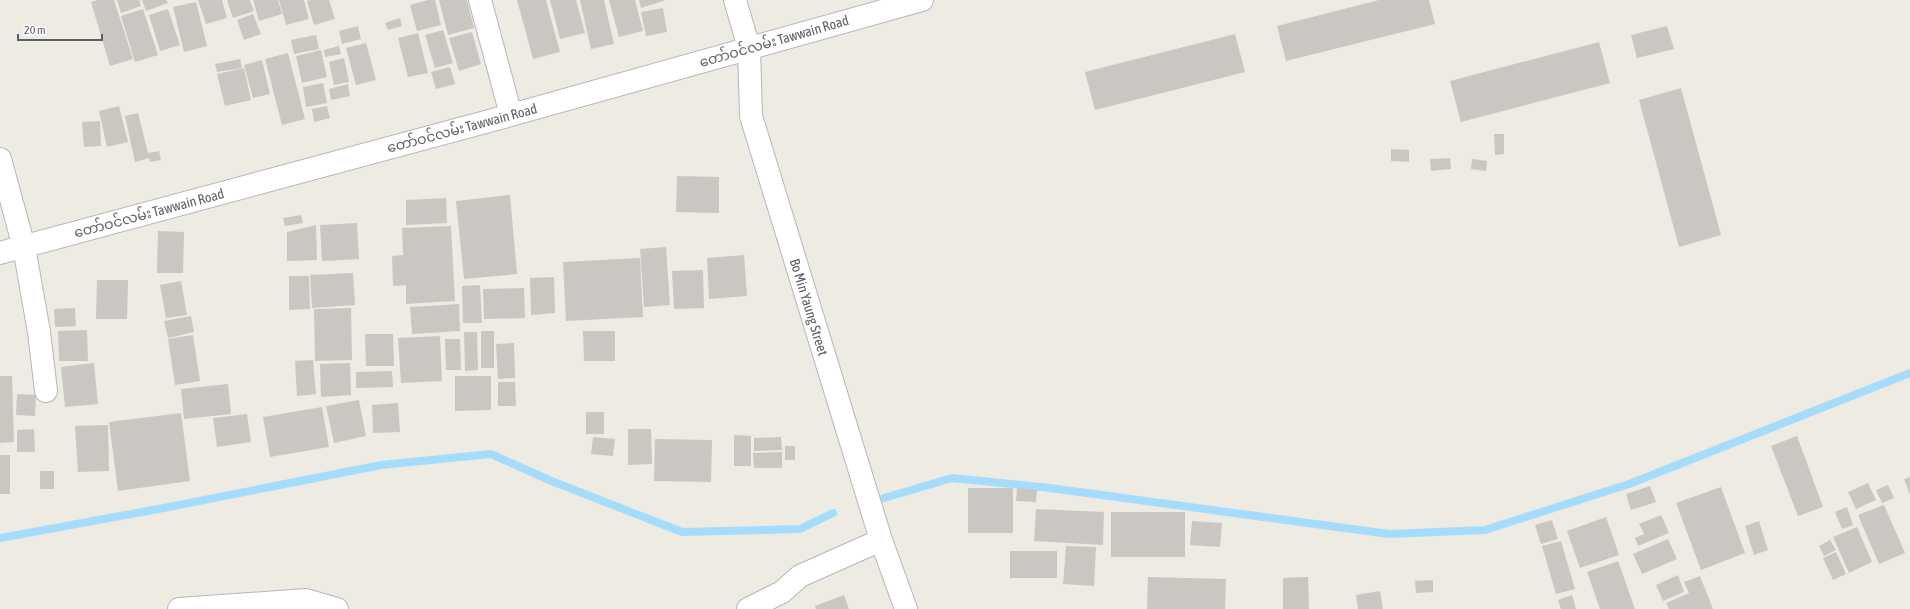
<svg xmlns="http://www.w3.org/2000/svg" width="1910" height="609" font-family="'Asap Condensed','Noto Sans Myanmar',sans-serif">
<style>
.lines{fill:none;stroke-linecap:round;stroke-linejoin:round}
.stream{stroke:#a5dcfc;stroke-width:8}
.building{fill:#cac7c3}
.street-casing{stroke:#b4b6ba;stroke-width:24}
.street{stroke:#fff;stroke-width:22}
.labels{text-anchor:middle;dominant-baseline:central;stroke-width:3;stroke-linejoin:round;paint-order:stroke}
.street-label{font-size:14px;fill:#5b6064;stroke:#fff}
</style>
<rect width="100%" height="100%" fill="#eeebe3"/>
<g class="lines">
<!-- stream -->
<path class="stream" d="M884,498L952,478L1050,488L1389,534L1485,530L1629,484L1910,373
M0,538L169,507L381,465L491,454L554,482L682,532L800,529L833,513"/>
</g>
<!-- building -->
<path class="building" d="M98,0H114L133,59L110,66L91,2Z
M117,0H139L141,6L121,13Z
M142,0H166L168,3L146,11Z
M198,0H222L227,18L206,24Z
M227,0H250L254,11L233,18Z
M253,0H278L282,14L259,21Z
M279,0H304L309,19L286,25Z
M310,0H329L335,19L314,25L307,1Z
M428,0H435L441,25L417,31L410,5Z
M439,0H467L474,28L448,35Z
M517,0H546L560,52L533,59Z
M550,0H576L585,33L560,39Z
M580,0H604L614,44L591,49Z
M609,0H635L643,31L619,37Z
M639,0H666L641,8Z
M1379,0H1429L1435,24L1286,61L1277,26Z
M196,2L207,46L184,52L173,7Z
M663,8L667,32L646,36L641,12Z
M143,9L158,55L135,62L121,16Z
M168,9L180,45L160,51L149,15Z
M253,14L261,34L244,40L237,20Z
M400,18L402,26L388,30L385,23Z
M358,26L361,39L342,44L339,31Z
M1667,26L1674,49L1637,58L1631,35Z
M443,30L453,63L435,68L425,35Z
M472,32L481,64L459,71L449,38Z
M418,33L428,73L408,77L398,38Z
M1235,34L1245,72L1095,110L1085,72Z
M316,35L319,49L294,54L291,40Z
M1599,42L1610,83L1461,122L1450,81Z
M366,43L376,80L356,85L346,48Z
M339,46L341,54L325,57L324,50Z
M321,50L327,77L302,83L296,56Z
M288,53L305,119L282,125L265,59Z
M344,58L349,82L334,85L329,62Z
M240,59L242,68L217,72L215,64Z
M262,60L270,94L253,98L244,65Z
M450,67L455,84L436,89L431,72Z
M244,68L251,100L225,106L217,74Z
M323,83L327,103L306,107L303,87Z
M348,84L350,96L331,100L329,89Z
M1681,88L1721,235L1679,247L1639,100Z
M119,106L128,142L107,147L99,111Z
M327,106L330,118L314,122L312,109Z
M138,113L148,153L159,151L161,160L150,162L149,158L135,162L125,116Z
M100,121L101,146L84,147L82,122Z
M1494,134H1504V154L1495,155Z
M1391,149L1409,150V162L1391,161Z
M1450,158L1451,169L1431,171L1430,159Z
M1472,159L1487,161L1486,171L1471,169Z
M677,176L719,177V213L676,212Z
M510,195L517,274L464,279L456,201Z
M446,198L447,223L406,225V200Z
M301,215L303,223L285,226L283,218Z
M357,223L359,259L322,261L320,225Z
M316,225L317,260L287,261V232Z
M451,226L455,301L406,304V285L393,286L392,256L403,255L402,228Z
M158,231L184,232L183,273H157Z
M666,247L670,305L644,307L640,249Z
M744,255L747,296L709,299L707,258Z
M640,258L643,317L566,321L563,262Z
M703,270L704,308L674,309L672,271Z
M353,273L355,305L312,308L310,275Z
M289,276H309L310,309L289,310Z
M554,277L555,313L531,315L530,278Z
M97,280H128L127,319H96Z
M181,281L187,315L166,318L160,285Z
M480,285L482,323H463L462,286Z
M524,288L525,318L484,319L483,289Z
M459,304L460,331L412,334L410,307Z
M75,308L76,326L55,327L54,309Z
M351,308L352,360L315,361L314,309Z
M191,316L194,332L168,338L164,321Z
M87,330L88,361H59L58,331Z
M481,331H494V368H481Z
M583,331H615V361H584Z
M464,332H477L478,370L465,371Z
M365,334H393L394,366H366Z
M193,335L200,381L175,385L168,339Z
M440,336L442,381L401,383L398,338Z
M445,339H460L461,370H446Z
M514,343L515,378L498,379L496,344Z
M313,360L316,394L297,396L295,361Z
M94,363L98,404L65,407L61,367Z
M350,363L351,395L321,397L320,364Z
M392,371L393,387L356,388V372Z
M0,376H12L14,442L0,443Z
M455,376H491V410L455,411Z
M498,382H515L516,406H498Z
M228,384L231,414L184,419L181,389Z
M17,394L36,395L35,416L16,415Z
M359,400L366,436L334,443L326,406Z
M398,403L400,432L373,433L372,405Z
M322,407L329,447L270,457L263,417Z
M586,412H604V434H586Z
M181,413L190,481L118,491L109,422Z
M247,414L251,442L217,447L213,418Z
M108,425L109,471L78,472L75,426Z
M34,429L35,452H17V430Z
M628,429H651L652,464L628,465Z
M734,435L751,436V466H734Z
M1797,436L1823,507L1798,516L1771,446Z
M593,437L615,439L613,456L591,454Z
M781,437L782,450L754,451V438Z
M655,439L712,440L711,482L654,481Z
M785,446H795V460H785Z
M782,452V468H754L753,453Z
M0,455H10V494H0Z
M40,471H54V489H40Z
M1910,477V495L1904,479Z
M1868,483L1876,500L1856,509L1848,492Z
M1888,485L1894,498L1882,503L1876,490Z
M1650,486L1656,502L1631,510L1626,494Z
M1721,487L1745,553L1701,570L1676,503Z
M968,488H1013V533H968Z
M1017,488L1037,490L1036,502L1016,501Z
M1884,505L1905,553L1879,564L1858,515Z
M1847,507L1853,525L1842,529L1835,512Z
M1036,509L1104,512L1103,545L1034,541Z
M1111,512H1185V557H1111Z
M1661,515L1669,533L1638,546L1635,538L1644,534L1639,524Z
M1606,517L1619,555L1580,568L1567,531Z
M1552,520L1558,539L1541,544L1535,525Z
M1192,521L1222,523L1220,547L1190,545Z
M1759,521L1768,550L1754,555L1745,526Z
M1857,527L1872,562L1849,573L1833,537Z
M1668,539L1677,559L1642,574L1633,554Z
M1830,540L1836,550L1824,556L1819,546Z
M1561,541L1575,589L1556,594L1542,546Z
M1066,546L1096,547L1094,586L1063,584Z
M1010,551H1057V578H1010Z
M1836,552L1846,574L1833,580L1823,558Z
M1618,561L1635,609H1600L1587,572Z
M1678,575L1684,592L1663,601L1656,585Z
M1700,576L1713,609H1669L1666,603L1689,593L1684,582Z
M1148,577L1226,579L1225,609H1147Z
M1308,577L1309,609H1283V578Z
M1433,580V592L1416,593L1415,581Z
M1380,591L1383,609H1358L1356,595Z
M844,595L849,609H816L815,606Z
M1572,595L1576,609H1561L1558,600Z"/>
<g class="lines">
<!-- street casing -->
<g class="street-casing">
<path id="street" d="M480,0L511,115
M735,0L749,48L751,116L881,540L906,609
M0,159L24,247L39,332L46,391
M0,253L511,115L922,0
M179,609L306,600L337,609
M748,609L782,592L800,576L881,540"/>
</g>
<!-- street -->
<use href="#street" class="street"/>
</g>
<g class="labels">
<!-- street labels -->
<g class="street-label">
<text transform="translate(774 41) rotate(-16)">တော်ဝင်လမ်း Tawwain Road</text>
<text transform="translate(462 128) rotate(-15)">တော်ဝင်လမ်း Tawwain Road</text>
<text transform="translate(149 213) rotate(-15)">တော်ဝင်လမ်း Tawwain Road</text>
<text transform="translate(809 307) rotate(73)">Bo Min Yaung Street</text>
</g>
</g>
<!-- scale -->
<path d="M18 34v6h84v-6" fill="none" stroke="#5b6064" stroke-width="2"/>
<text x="24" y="34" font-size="12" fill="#5b6064" stroke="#ffffff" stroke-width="3" paint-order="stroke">20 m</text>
</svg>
